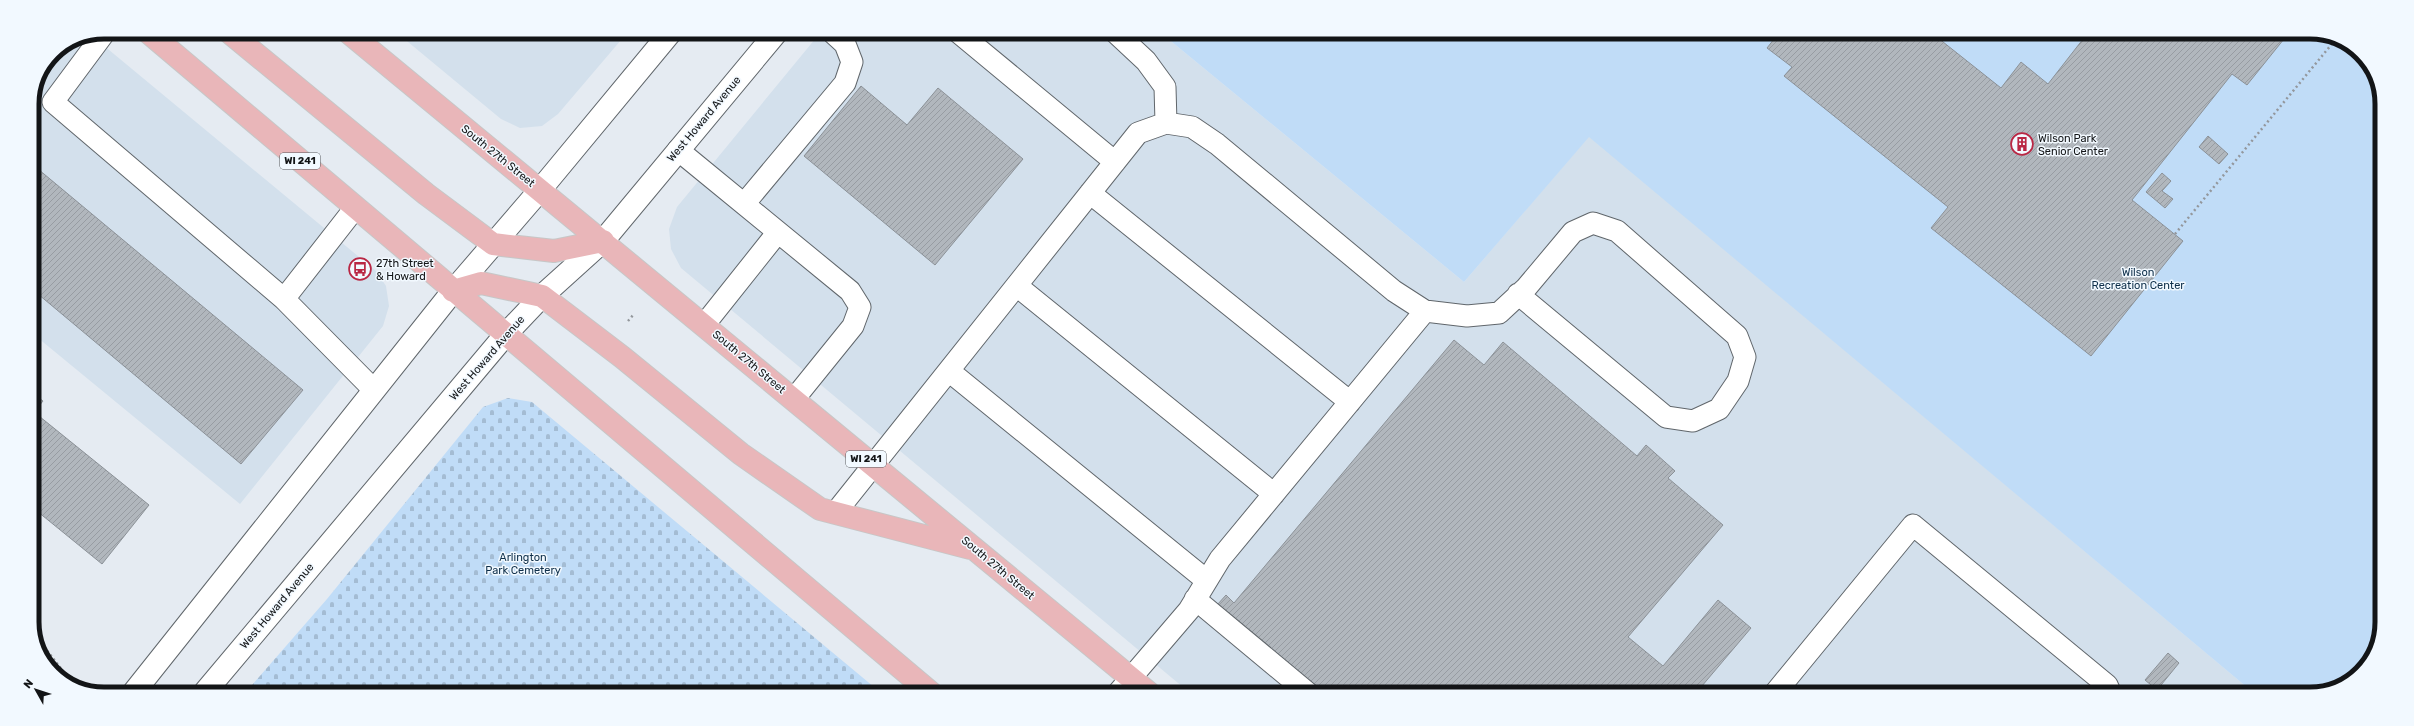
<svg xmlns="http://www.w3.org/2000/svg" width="2414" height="726" font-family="Rubik,sans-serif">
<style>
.built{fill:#d3e0ec}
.cemetery{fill:url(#cemetery-stones)}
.green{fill:#c0dcf7}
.building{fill:url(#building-hatch);stroke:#8b9197}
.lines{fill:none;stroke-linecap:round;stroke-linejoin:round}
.lane-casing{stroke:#60666b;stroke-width:23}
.secondary-casing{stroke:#60666b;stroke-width:24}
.primary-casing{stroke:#c6c7c7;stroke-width:24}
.path{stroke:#93979c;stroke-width:2.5;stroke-dasharray:2 3;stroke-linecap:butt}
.lane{stroke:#fff;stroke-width:21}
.secondary{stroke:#fff;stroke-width:22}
.primary{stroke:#e9b6b9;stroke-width:22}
.labels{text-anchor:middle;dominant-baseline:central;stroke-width:3;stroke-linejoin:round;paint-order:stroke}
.shield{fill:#f2f9ff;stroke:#56595d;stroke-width:1}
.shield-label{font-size:10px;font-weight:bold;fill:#131517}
.street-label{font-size:11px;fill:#131517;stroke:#f2f9ff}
.poi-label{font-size:11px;fill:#131517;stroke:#f2f9ff;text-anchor:start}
.park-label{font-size:11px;fill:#0e2f4a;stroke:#f2f9ff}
.rim{fill:none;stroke:#131517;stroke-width:5}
</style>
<defs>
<pattern id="cemetery-stones" width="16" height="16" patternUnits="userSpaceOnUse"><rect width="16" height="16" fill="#c0dcf7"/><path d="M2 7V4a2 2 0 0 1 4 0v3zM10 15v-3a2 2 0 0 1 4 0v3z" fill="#a4bcd3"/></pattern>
<pattern id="building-hatch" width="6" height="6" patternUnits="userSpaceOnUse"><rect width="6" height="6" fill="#b1b7bd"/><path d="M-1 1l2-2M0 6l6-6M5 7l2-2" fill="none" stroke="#979ca2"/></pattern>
</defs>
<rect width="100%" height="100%" fill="#e5ebf2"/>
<!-- built -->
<path class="built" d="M396,32L627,33L558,114L542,126L520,128L501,119Z
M820,33H1161L1464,282L1589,136L2255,694L1190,693L681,268L671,249L669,229L677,207Z
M91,35L376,271L386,286L389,306L383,326L240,504L32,333V104L38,76L53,53L77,37Z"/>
<!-- cemetery -->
<path class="cemetery" d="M508,398L532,402L880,692H246L327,599L483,407Z"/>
<!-- green -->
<path class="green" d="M1161,33L2329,34L2364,57L2382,99L2380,641L2354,679L2310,694H2255L1589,137L1464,282Z"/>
<!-- building -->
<path class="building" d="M1778,34H1933L2001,88L2021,62L2048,84L2087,34H2288L2247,85L2232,74L2132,200L2183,241L2091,356L1931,228L1948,207L1784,76L1792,67L1767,48Z
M861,86L907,125L938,88L1023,159L935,265L804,156Z
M2208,136L2228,154L2219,164L2199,147Z
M32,164L303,390L241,464L32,289Z
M2162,173L2171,181L2162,191L2173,199L2165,208L2146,192Z
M1454,340L1484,365L1503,342L1637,456L1646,445L1675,471L1668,478L1723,525L1628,637L1663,666L1718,600L1751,628L1696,693H1321L1217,605L1226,595L1234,603Z
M32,393L43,401L34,412L149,505L102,564L32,507Z
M2168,653L2179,663L2157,690L2145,680Z"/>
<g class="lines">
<!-- lane casing -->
<g class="lane-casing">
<path id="lane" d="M105,32L53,102L284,299L374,390
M959,33L1115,162
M1116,33L1146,61L1165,87L1166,123
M678,150L850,291L860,307L853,326L794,399
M1090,193L1350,402
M744,204L845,83L852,62L845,44L833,33
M1017,286L1274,494
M284,299L355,208
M704,325L778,232
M949,371L1206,580
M836,512L1138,133L1166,123L1192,127L1217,144L1394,291L1425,311L1467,316L1499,313L1526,288L1573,232L1593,223L1617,231L1737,336L1745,357L1738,381L1719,409L1693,421L1666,417L1518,294
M1195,599L1308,693
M1118,693L1189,610L1220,559L1425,311
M1775,693L1913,525L2107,685L2111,694"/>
</g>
<!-- secondary casing -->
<g class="secondary-casing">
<path id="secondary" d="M134,692L453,291L540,190L670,33
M205,692L506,334L542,296L603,241L776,33"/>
</g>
<!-- primary casing -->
<g class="primary-casing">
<path id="primary" d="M148,32L931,693
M229,32L426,194L493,244L554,251L603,241
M348,32L1149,693
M453,291L481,283L542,296L622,357L741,454L820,509L970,548"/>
</g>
<!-- path -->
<path class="path" d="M2175,234L2336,39
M628,321L634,314
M35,635L73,684"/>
<!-- lane -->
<use href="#lane" class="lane"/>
<!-- secondary -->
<use href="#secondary" class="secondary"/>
<!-- primary -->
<use href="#primary" class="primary"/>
</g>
<!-- icons -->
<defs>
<g id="building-ring" transform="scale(1.15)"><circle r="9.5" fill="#f2f9ff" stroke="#b92744" stroke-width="1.5"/><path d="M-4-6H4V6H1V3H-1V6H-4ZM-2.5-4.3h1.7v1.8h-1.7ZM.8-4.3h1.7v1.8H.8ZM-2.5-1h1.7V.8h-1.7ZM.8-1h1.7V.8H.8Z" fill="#b92744"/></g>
<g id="bus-ring" transform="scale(1.15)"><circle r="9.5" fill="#f2f9ff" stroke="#b92744" stroke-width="1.5"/><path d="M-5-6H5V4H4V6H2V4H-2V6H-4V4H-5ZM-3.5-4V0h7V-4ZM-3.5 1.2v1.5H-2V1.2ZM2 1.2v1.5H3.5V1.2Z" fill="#b92744"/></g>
</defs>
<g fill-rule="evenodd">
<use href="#building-ring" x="2022" y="144"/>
<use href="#bus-ring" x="360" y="269"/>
</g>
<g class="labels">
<!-- shield labels -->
<g class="shield">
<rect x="280" y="153" width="40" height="16" rx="3"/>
<rect x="846" y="451" width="40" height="16" rx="3"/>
</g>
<g class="shield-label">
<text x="300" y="161">WI 241</text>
<text x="866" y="459">WI 241</text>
</g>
<!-- street labels -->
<g class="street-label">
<text transform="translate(704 119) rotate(-50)">West Howard Avenue</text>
<text transform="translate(498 156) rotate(39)">South 27th Street</text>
<text transform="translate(487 358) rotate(-49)">West Howard Avenue</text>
<text transform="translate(749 362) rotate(40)">South 27th Street</text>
<text transform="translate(998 568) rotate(40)">South 27th Street</text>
<text transform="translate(277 606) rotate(-50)">West Howard Avenue</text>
</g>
<!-- poi labels -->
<g class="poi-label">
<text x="2038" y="138">Wilson Park<tspan x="2038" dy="13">Senior Center</tspan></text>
<text x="376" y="263">27th Street<tspan x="376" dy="13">&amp; Howard</tspan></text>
</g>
<!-- park labels -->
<g class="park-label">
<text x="2138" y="272">Wilson<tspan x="2138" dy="13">Recreation Center</tspan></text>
<text x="523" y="557">Arlington<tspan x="523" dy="13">Park Cemetery</tspan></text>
</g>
</g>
<!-- crop -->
<path d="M0 0H2414V726H0ZM104 39H2310A65 65 0 0 1 2375 104V622A65 65 0 0 1 2310 687H104A65 65 0 0 1 39 622V104A65 65 0 0 1 104 39Z" fill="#f2f9ff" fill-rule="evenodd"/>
<path class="rim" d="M104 39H2310A65 65 0 0 1 2375 104V622A65 65 0 0 1 2310 687H104A65 65 0 0 1 39 622V104A65 65 0 0 1 104 39Z"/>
<!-- north arrow -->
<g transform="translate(36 690) rotate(309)" stroke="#f2f9ff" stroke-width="3" paint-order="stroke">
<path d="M0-3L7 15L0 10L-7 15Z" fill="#131517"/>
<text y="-6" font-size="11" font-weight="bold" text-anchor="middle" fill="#131517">N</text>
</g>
</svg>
